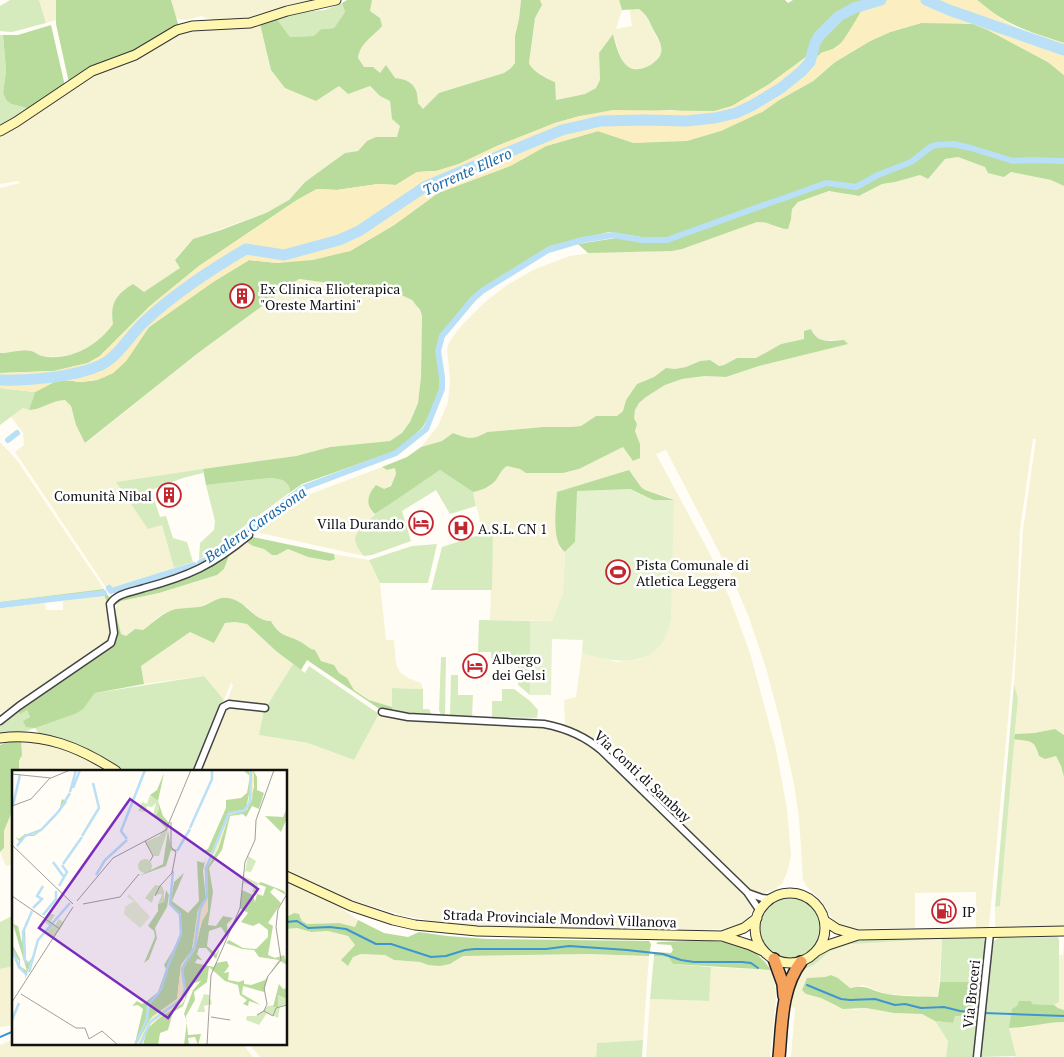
<svg xmlns="http://www.w3.org/2000/svg" width="1064" height="1057" font-family="'PT Serif',serif">
<style>
.farmland{fill:#f6f3d4}
.green{fill:#d5ebbd}
.forest{fill:#b9dc9c}
.sand{fill:#fbeec1;fill-rule:evenodd}
.pitch{fill:#e6f2cf}
.lines{fill:none;stroke-linecap:round;stroke-linejoin:round}
.stream{stroke:#3f96cf;stroke-width:2}
.canal{stroke:#b9e0f7;stroke-width:6}
.river{stroke:#b9e0f7;stroke-width:11}
.street-casing{stroke:#444;stroke-width:9}
.secondary-casing{stroke:#333;stroke-width:11}
.highway-casing{stroke:#222;stroke-width:14}
.street{stroke:#fff;stroke-width:6}
.secondary{stroke:#fff6b0;stroke-width:9}
.highway{stroke:#f5a25d;stroke-width:11}
.labels{text-anchor:middle;dominant-baseline:central;stroke-width:5;stroke-linejoin:round;paint-order:stroke}
.poi-label{font-size:14px;fill:#111;stroke:#fff;text-anchor:start}
.street-label{font-size:14px;fill:#111;stroke:#fff}
.water-label{font-size:15px;font-style:italic;fill:#1768a6;stroke:#fff}
.inset-river{fill:none;stroke:#b9e0f7;stroke-width:2.5}
.inset-road{fill:none;stroke:#a09f9a;stroke-width:1}
.view{fill:#7b2cbf;fill-opacity:0.15;stroke:#7b2cbf;stroke-width:2.5}
.inset-edge{fill:none;stroke:#111;stroke-width:2.5}
</style>
<rect width="100%" height="100%" fill="#fffdf5"/>
<!-- farmland -->
<path class="farmland" d="M39,0H56V20L46,23Z
M171,0H324L252,20L215,21L201,16L187,20L178,19L175,17Z
M372,0H521L519,19L515,36V63L511,68L504,73L423,110L418,103V95L395,79L364,67L358,58L360,48L376,33L380,18L370,11Z
M540,0H619L622,10L616,29L632,26L629,8L640,9L645,13L661,46V54L655,62L647,67L639,70L632,69L625,65L621,58L613,34L599,53L600,80L596,88L585,94L555,100L549,80L530,67L529,63L535,18L541,5Z
M260,24L271,70L316,101L339,86L359,90L369,86L380,96L390,101L392,118L401,126L397,137H376L367,141L358,151L345,153L305,182L289,200L266,213L193,239L175,259L181,268L144,292L113,324L107,334L90,346L74,354L56,357L41,356L31,351L0,353V188L20,183L18,181L0,184V133L84,78L181,31Z
M958,157L985,167L1004,177L1011,172L1051,180L1064,186V735L1055,729L1034,733L1015,734L1018,698L1014,684L1023,530L1036,439H1033L1020,530L1015,643L989,927H976V892L915,893V928L859,929L842,926L835,923L821,900L806,886L803,880L799,818L794,784L780,721L766,668L748,615L729,571L666,450L656,454L710,554L730,599L750,653L776,749L787,809L791,855L788,870L782,884L772,891L763,893H756L749,889L602,748L565,725L564,700L576,697L582,653L617,662L641,659L670,498L645,490L641,487L629,470L559,548L565,552L563,593L552,621L490,620L493,531L481,525L473,492L488,487L494,482L502,470L507,466L563,473L579,469L623,447L633,461L640,457V444L635,431L637,424L634,418L635,410L639,403L646,397L665,385L682,379L705,376L726,377L759,366L847,343L844,340H822L815,336L811,329L804,331V339L781,344L756,358H737L724,365L719,366L710,360L700,361L686,367L675,369L666,368L654,377L637,384L626,400L623,411L617,416H596L581,426L571,427H543L487,432L479,436L467,439L453,433L442,441L421,447L438,426L448,402L450,380L447,349L449,342L462,325L485,302L507,285L535,269L570,256L597,252H646L757,222H767L780,229L791,219L792,209L798,202L826,192L833,191L855,196L862,195L882,184L895,182L920,175L928,179L945,159Z
M299,279L395,292L407,296L416,304L422,316L421,377L418,403L410,422L403,433L390,441L330,447L296,456L117,482L162,525L174,568L137,581L107,589L15,452L24,445L23,433L11,417L23,408L29,410L58,400H65L71,406L76,425L86,443L198,353Z
M0,442L17,460L104,589L0,602Z
M382,467L387,470L395,468L396,474L391,485L384,489L371,510L375,514L360,528L355,542L364,556L256,532L308,495Z
M245,541L253,546L264,549L272,555H277L288,549L308,557L330,561L335,559L334,554L369,560L380,583L386,640H394L396,664L400,672L408,678L421,683L423,689L392,688V707L369,700L354,690L347,678L339,673L334,665L321,661L301,642L283,636L271,621H264L258,618L246,606L206,604L199,607L174,610L162,614L143,630H133L126,636L121,634L115,609L118,603L121,601L159,593L217,575L224,569L230,553Z
M104,595L108,604L112,631L108,642L32,694L0,713V608L45,603L46,610H63V601Z
M235,622L247,624L276,651L293,664L266,706L227,701L233,685L231,683L224,700L203,676L144,684L141,666L190,632L220,631L225,623Z
M232,707L264,710L260,735L308,743L354,760L379,714L403,720L535,725L557,729L583,740L594,749L746,894L753,904V910L748,919L738,925L722,929L698,930L469,926L442,923L401,915L338,896L286,870V771H200L223,713L226,708Z
M1014,739L1030,740L1036,747L1056,756L1064,773V927H996L995,925V907L1000,906Z
M21,741L45,744L73,752L89,759L108,771H19L18,765L21,758Z
M14,794V864L6,866L0,852L4,848V831L11,814Z
M286,880L337,905L358,920L355,927L339,923L306,924L302,921L301,916L294,913L286,917Z
M297,928L311,932L328,931L348,936L355,945L341,960L361,954L385,955L394,960L420,962L428,965L450,964L463,956L587,954L649,956L643,1040L597,1043L596,1057H260L248,1043H286V929Z
M935,938H942L938,997L886,994L863,985L850,988L838,978L831,975L825,977L806,994L821,998L834,1005L854,1010L866,1008L894,1013L922,1014L928,1017L935,1021L948,1041L946,1057H791L795,1008L789,1007L793,988L799,973L814,965L828,952L837,947L859,943L935,939Z
M1064,938V1010L1058,1008L1054,1005L1059,1002V955H1063Z
M14,966V1025L0,1027V969Z
M711,967L771,970L775,984L776,999L770,1057H646L650,999L708,1001Z
M1064,1022V1057H1013L1015,1056L1009,1028H1024L1045,1023Z
M14,1039V1043H242L253,1057H0V1045Z"/>
<!-- green -->
<path class="green" d="M10,0H39L46,23L12,32L0,31V6Z
M342,3L345,12L334,28L321,29L315,36L290,37L276,18L302,12L325,10Z
M0,35H3L6,71L3,93L6,100L11,104L31,109L0,129Z
M0,388L35,392L29,410L23,408L0,425Z
M203,469V473L183,478L151,490L160,517L166,516L173,538L187,542L193,562L174,568L162,525L148,529L116,482Z
M440,470L473,492L476,506L450,514L436,490L402,511L411,541L372,555L364,556C360,551 355,545 355,539C357,520 423,482 440,470Z
M271,478C280,479 287,480 290,489L289,493L199,560L200,543L214,530L215,521L206,485Z
M481,525L493,531L492,590H431L442,547L482,534Z
M437,544L428,583H380L369,560L412,546Z
M479,620L530,621V658H491V652H478Z
M441,657H446L445,715H441L439,710Z
M293,664L305,673L309,666L379,714L354,760L308,743L259,735L264,710Z
M518,664H530V695L518,685Z
M451,675H458V695H473L472,716L450,715Z
M204,676L224,700L221,704L195,771H124L82,746L58,738L39,734L35,728L21,733L0,735V725L7,721L18,710H27L30,717L24,721L83,708L95,693Z
M1014,684L1018,698L1000,906L995,907Z
M392,688L423,689V709H429L432,715L392,713Z
M502,689H514L530,701L538,710L537,718L492,717V701H502Z
M760 928a30 30 0 1 1 60 0a30 30 0 1 1-60 0Z
M12,916L14,917V924L12,925L14,928V966L0,969V922Z
M980,937L983,938L987,945L983,982H940L942,938Z
M1057,937L1059,939V1002L1054,1005L1031,1004V1001L1009,1028L1016,1056L980,1057L986,994L994,941L999,938Z
M935,938V939L851,944L830,951L814,965L801,971L796,978L791,993L786,1057H783C785,1031 783,998 796,974C799,968 806,967 811,963C819,958 824,950 832,947C855,936 909,939 935,938Z
M654,956L668,957L673,964L711,967L709,1001L650,999Z
M954,1016L979,1018L975,1057H946L948,1041L935,1021L953,1023Z
M643,1040L642,1057H596L597,1043Z"/>
<!-- forest -->
<path class="forest" d="M56,0H171L179,27L144,48L69,83L56,24Z
M347,0H372L370,11L380,18L382,26C372,38 360,43 358,58L364,67H373L380,73L386,65L395,78C411,80 418,86 418,103L423,109L439,93L504,73L511,68L515,63V36L519,19L521,0H540L542,5L535,18L529,63C532,71 547,79 555,82L556,100L585,94L596,88L600,80L599,53L613,34C618,54 625,81 652,64C656,61 660,57 661,53C663,44 656,35 652,27C649,20 646,14 639,9L622,10L619,0H785L788,3L793,0H863L845,8L822,26L813,41L811,49L806,57L768,85L732,106L715,111L691,112L671,110L580,116L555,123L497,146L459,164L436,171L417,172L396,185L378,184L337,190L317,189L297,200L199,266L150,306L100,356L88,363L54,371L0,373V353C9,353 23,349 31,351C35,352 38,355 42,356C68,362 98,346 113,324C110,304 115,295 133,284L144,292L180,268L175,260L193,239L221,230L266,213L289,200L305,182L345,153L358,151L367,141L376,137H397L400,126L392,119L390,101L380,96L370,86L348,94L339,86L316,101L285,88L271,70L260,24L276,18L290,37L314,36L321,29L334,28L345,12L342,3Z
M977,0H1064V43C1028,31 1007,26 977,0Z
M863,9L843,42L833,49L821,53L817,58L818,43L823,34L843,16Z
M921,23H958L973,24L988,30L1048,62L1064,75V160L1030,158L1012,160L974,147L954,142L936,144L911,160L878,173L857,185L824,182L666,238L641,237L609,232L550,246L485,287L467,302L439,337L437,348L440,374V388L437,398L423,427L398,450L302,484L289,493L290,489C287,480 280,479 271,478L206,485L203,469L296,456L330,447L390,441L402,433L410,422L418,403L421,377L422,316L420,310L412,300L395,292L299,279L198,353L85,443L76,425L71,406L65,400C52,400 41,410 29,410L35,392L54,382L64,380L81,382L97,380L113,373L126,361L149,327L213,282L249,260L277,263L350,251L394,225L438,193L510,166L546,146L598,131L634,143L659,141L762,112L779,100L813,81L835,62L870,41L890,32Z
M51,25L65,86L31,109L11,104L6,100L3,93L6,71L3,35H18Z
M953,145L971,149L1012,162L1031,161L1064,162V186L1051,180L1011,172L1004,177L988,173L985,167L958,157L945,159L928,179L920,175L895,182L882,184L859,196L829,191L798,202L792,209L791,219L788,229C776,229 769,221 757,222L682,249L672,251L588,253L578,244L616,238L642,242L671,241L825,185L858,187L879,176L912,163L935,147Z
M811,329C817,344 831,341 844,340L848,344L759,366L726,377L705,376L682,379L665,385L646,397L639,403L635,410L634,418L637,424L635,431L640,444V458L633,461L623,447L579,469L563,473H526L520,469L507,466C501,470 500,474 496,480C490,487 482,490 473,492L440,470L375,514C365,505 367,495 376,485L384,489L391,486L396,474L395,468L387,470L382,467L407,457L421,447L442,441L453,433C468,439 473,440 487,432L543,427H571L581,426L596,416H617L623,411L626,400L637,384L654,377L666,368L675,369L686,367L700,361L710,360L719,366L724,365L737,358H756L781,344L804,339V331Z
M629,470L641,487L645,490L674,500H653L630,489L565,552C551,542 556,508 557,492Z
M253,537L334,554L335,559L330,561L308,557L288,549L277,555H272L264,549L253,546L245,541Z
M230,553L224,569L217,575L159,593L121,601L115,605V609L121,634L126,636L135,629L143,630C154,622 163,612 176,609C183,608 191,608 199,607C214,604 218,593 235,600C249,606 255,621 271,621C281,638 286,634 301,642C306,645 309,649 315,650L321,661L334,665L339,673L347,678L354,690L369,700L392,707V713L378,708L307,660L301,670L276,651L247,624L235,622L225,623L214,643L190,632L141,666L144,684L95,693L83,709L77,713L35,728L26,727L23,721L30,717L27,710L20,714L18,710L55,686L110,646L112,608L114,603L119,598C157,587 198,578 230,553Z
M104,589L110,599L108,604L104,595L0,608V602Z
M1055,729L1064,735V777L1061,766L1056,756L1045,759L1039,756C1034,738 1029,742 1014,739L1015,734L1034,733Z
M21,741L22,755L19,761V771H14L13,805L11,814L4,831V848L0,852V745L8,742Z
M294,913L299,914L302,921L307,924L339,923L355,927L358,920L384,933L408,937L419,932L447,936L487,939L649,941L651,944L649,956L587,954L463,956L450,964L440,966L428,965L420,962L394,960L385,955L361,954L353,957L348,966L341,960L355,945L348,936L328,931L311,932L297,928L286,929V917Z
M658,942C687,942 725,936 752,951C759,955 766,963 771,970L673,964L668,957L654,956V952L671,953L673,950L671,945L656,944Z
M831,975L838,978L850,988C870,984 869,991 887,994C904,997 921,996 938,997L940,982H983L979,1018L955,1016L953,1023L935,1021L922,1014L894,1013L866,1008L843,1009L821,998L806,994L802,990L807,978L825,977Z
M1019,1001H1031L1032,1004L1054,1005L1058,1008L1064,1010V1022C1045,1022 1028,1028 1009,1028L1012,1009L1017,1006Z"/>
<!-- sand -->
<path class="sand" d="M863,0H977L1001,19L1019,29L1064,43V75L1048,62L988,30L973,24L921,23L890,32L870,41L835,62L813,81L779,100L762,112L721,131L687,141L634,143L598,131L546,146L510,166L438,193L394,225L350,251L313,260L277,263L249,260L213,282L149,327L126,361L113,373L97,380L81,382L64,380L54,382L35,392L0,388V373L54,371L88,363L100,356L150,306L199,266L297,200L317,189L337,190L378,184L396,185L417,172L436,171L459,164L497,146L555,123L580,116L613,110L715,111L732,106L768,85L806,57L811,49L813,41L822,26L845,8ZM862,9C859,15 843,43 838,46C830,52 824,50 817,57L818,43L823,34L843,16Z"/>
<!-- pitch -->
<path class="pitch" d="M630,489L653,500H674L671,618C663,669 620,665 582,653L583,640L552,639L551,695H530V621H552L563,593L565,552L575,542L577,491Z"/>
<g class="lines">
<!-- stream -->
<path class="stream" d="M286,922L297,921L308,928L330,927L346,929L376,944H391L431,957L446,956L465,950L475,949H546L569,946L627,950L663,954L681,960L694,962H742L751,963L758,968
M807,985L841,999L850,1000L875,999L895,1005L905,1004L921,1008L944,1007L960,1011L979,1013
M984,1013L1064,1016
M0,1037L14,1031"/>
<!-- canal -->
<path class="canal" d="M779,200L826,183L856,187L878,175L911,162L932,146L937,145L953,144L971,148L1013,161L1031,160L1064,161
M8,440L17,433
M200,563L213,556L303,488L396,453L426,429L442,389V377L438,351L442,336L473,299L482,291L548,250L582,240L613,235L642,240H667L775,201
M109,588L111,591L194,565
M0,605L104,593"/>
<!-- river -->
<path class="river" d="M926,0L949,10L1064,50
M0,380C29,381 75,377 101,365C119,356 130,335 144,322C175,293 210,270 246,249L284,255L339,240L359,231L426,186L562,130L601,121L644,120L686,121L715,118L736,113L753,105L781,88L802,71L810,62L815,43L819,36L839,16L854,8L881,0"/>
<!-- street casing -->
<g class="street-casing">
<path id="street" d="M382,712L408,717L544,724C565,728 585,736 602,751L747,892L760,911
M0,721L19,706L111,643L114,633L110,604C117,593 132,592 144,588C189,576 213,565 249,535
M197,771L223,707L229,704L265,708
M748,893L762,898L771,899
M977,1057L990,933"/>
</g>
<!-- secondary casing -->
<g class="secondary-casing">
<path id="secondary" d="M0,131L16,122L92,71L135,55L177,30L192,26L250,23L287,11L336,0
M0,738C43,732 81,748 116,771
M286,876L351,906L393,920L415,925L477,931L722,936L750,945L765,952
M755 928a35 35 0 1 1 70 0a35 35 0 1 1-70 0Z
M825,921L837,929L858,935
M722,936L744,928L757,918
M817,951L828,945L858,935L1064,931"/>
</g>
<!-- highway casing -->
<g class="highway-casing">
<path id="highway" d="M774,959L783,984L784,996
M779,1057C782,1026 781,988 801,962"/>
</g>
<!-- street -->
<use href="#street" class="street"/>
<!-- secondary -->
<use href="#secondary" class="secondary"/>
<!-- highway -->
<use href="#highway" class="highway"/>
</g>
<!-- icons -->
<defs>
<g id="building-ring" transform="scale(1.25)"><circle r="9.5" fill="#fff" stroke="#c4262e" stroke-width="1.5"/><path d="M-4-6H4V6H1V3H-1V6H-4ZM-2.5-4.3h1.7v1.8h-1.7ZM.8-4.3h1.7v1.8H.8ZM-2.5-1h1.7V.8h-1.7ZM.8-1h1.7V.8H.8Z" fill="#c4262e"/></g>
<g id="hotel-ring" transform="scale(1.25)"><circle r="9.5" fill="#fff" stroke="#c4262e" stroke-width="1.5"/><path d="M-6-4.5h1.5V1H6V5H4.5V3h-9V5H-6ZM-4 0a1.8 1.8 0 1 1 3.6 0ZM.5 0V-2.5h3Q6-2.5 6 0Z" fill="#c4262e"/></g>
<g id="hospital-ring" transform="scale(1.25)"><circle r="9.5" fill="#fff" stroke="#c4262e" stroke-width="1.5"/><path d="M-5-5h3v3.5h4V-5h3V5h-3V1.5h-4V5h-3Z" fill="#c4262e"/></g>
<g id="stadium-ring" transform="scale(1.25)"><circle r="9.5" fill="#fff" stroke="#c4262e" stroke-width="1.5"/><path d="M0-5a6.5 5 0 1 0 0 10a6.5 5 0 1 0 0-10ZM-3.5-1.8h7v3.6h-7Z" fill="#c4262e"/></g>
<g id="fuel-ring" transform="scale(1.25)"><circle r="9.5" fill="#fff" stroke="#c4262e" stroke-width="1.5"/><path d="M-5.5-6h7V0h2V4h1.3V-2.5L3-4.5l.8-.8L6-3V5H2.5V1h-1V6h-7ZM-4.2-4.7v3.2H.2V-4.7Z" fill="#c4262e"/></g>
</defs>
<g fill-rule="evenodd">
<use href="#building-ring" x="242" y="296"/>
<use href="#building-ring" x="169" y="495"/>
<use href="#hotel-ring" x="421" y="523"/>
<use href="#hospital-ring" x="461" y="528"/>
<use href="#stadium-ring" x="618" y="572"/>
<use href="#hotel-ring" x="475" y="666"/>
<use href="#fuel-ring" x="944" y="911"/>
</g>
<g class="labels">
<!-- poi labels -->
<g class="poi-label">
<text x="260" y="288">Ex Clinica Elioterapica<tspan x="260" dy="16">"Oreste Martini"</tspan></text>
<text x="152" y="495" text-anchor="end">Comunità Nibal</text>
<text x="404" y="523" text-anchor="end">Villa Durando</text>
<text x="478" y="528">A.S.L. CN 1</text>
<text x="636" y="564">Pista Comunale di<tspan x="636" dy="16">Atletica Leggera</tspan></text>
<text x="492" y="658">Albergo<tspan x="492" dy="16">dei Gelsi</tspan></text>
<text x="962" y="911">IP</text>
</g>
<!-- street labels -->
<g class="street-label">
<text transform="translate(643 776) rotate(43)">Via Conti di Sambuy</text>
<text transform="translate(560 918) rotate(2)">Strada Provinciale Mondovì Villanova</text>
<text transform="translate(971 994) rotate(-84)">Via Broceri</text>
</g>
<!-- water labels -->
<g class="water-label">
<text transform="translate(467 171) rotate(-24)">Torrente Ellero</text>
<text transform="translate(255 524) rotate(-35)">Bealera Carassona</text>
</g>
</g>
<!-- overview -->
<g transform="translate(12 770)">
<rect width="275" height="275" fill="#fffdf5"/>
<path d="M138,25L146,31L147,41L143,46L132,44L141,45L144,33L140,37L135,36L134,42L126,41L130,32L135,34ZM158,53L147,86H142L133,72L147,66ZM236,86L244,91L239,102L233,101V107L246,113L245,123L251,126L240,122L242,116L231,113ZM126 96a7 7 0 1 1 14 0a7 7 0 1 1-14 0ZM143,115L150,116L152,121V132L146,134L150,124L142,125L140,133L133,128ZM37,143L43,145L39,151L43,155L47,149L52,153L42,168L34,162L38,156L32,152ZM192,224L197,225L200,234L192,236L193,242H185ZM266,225L275,229V235L268,236L266,248L255,243L247,255L234,250L235,246H244L256,236L264,235Z" fill="#d5ebbd"/>
<path d="M231,0L238,1L240,9L234,39L216,43L202,83L189,82L196,79L214,38V30L229,28L235,23L238,6ZM241,0L245,7V20L252,23L247,39L240,36L234,47L231,44L218,46L210,80L197,98L201,122L196,155L204,156L211,146L221,148L215,154L216,168L209,157L197,161L195,176L204,184L208,177L204,189L194,178H187L185,184L190,190L185,189L183,193L202,197L204,193L215,191L217,196L212,203L217,202L216,210L227,212L232,210V214L239,215L253,210L267,190L247,187L242,180L230,179L214,173L217,170L231,178L244,179L256,167V160L247,153L241,156L229,152L236,143L228,138L230,120L241,125L243,132L245,124L251,126L254,117L246,114L249,112L272,121L274,125L262,118L258,122L269,133L256,153L261,156L256,185L263,188L272,185L275,195L268,191L256,206L252,222L231,216L230,224L249,235L237,231L236,236L231,234L235,230L228,225L226,215L213,211L197,197L195,212L182,222L183,230L174,246L176,265L189,264L186,275L183,267L176,268L177,275H172L175,251L172,244L181,220L189,211L179,214L171,236L161,242L156,260L148,263L146,275H131L135,259L156,240L170,234L173,229L171,199L183,179L190,151L196,141L195,98L206,79L217,45L235,40L242,17ZM152,3L146,31L151,46L157,53L154,58L143,47L147,40L146,31L138,25L145,20ZM50,29L55,32L43,47L30,60L22,66H13L5,77L8,72L3,67L7,69L13,64L21,65L29,60L47,41ZM275,38V48L269,62L253,46L271,47ZM178,59L166,81H163L160,100L163,82L159,80L154,96L127,106L151,94L156,60L159,78L165,80ZM194,87L191,101L194,127L186,140L180,180L169,195L165,229L140,247L128,271L123,273L131,239L126,235L120,236L125,231L130,234L135,231L146,222L154,199L152,195L170,165L168,144L158,134L162,112L172,103L160,131L176,143L187,131L185,91L192,93ZM154,120L157,125L155,137L143,158L145,168L137,189L132,193L143,167L142,161L136,156L146,141V134L152,132ZM1,154L6,156L10,173L11,160L13,156L14,190L17,192L20,187L13,210L14,203L6,198L7,191L0,181V174L8,189V196L15,201ZM267,214L271,219L275,218V229L266,225V237H261Z" fill="#b9dc9c"/>
<path d="M237,0H241L242,6L240,30L234,41L217,45L206,79L195,98L196,141L190,151L183,179L171,199L173,226L170,234L144,250L133,261L131,275H124L138,249L165,229L169,195L180,180L186,140L194,127L192,98L202,82L216,43L234,39L239,18Z" fill="#fbeec1"/>
<path d="M117,124L138,147L128,158L112,144L113,137L122,131L115,127Z" fill="#e6f2cf"/>
<path class="inset-river" d="M61,18L68,0M58,22L64,0M1,35L8,5M178,58L200,9V0M70,66L87,38L81,13M115,69L109,61L133,0M5,76L13,66L29,60L47,41L58,23M165,81L178,59M41,92L52,107M51,94L70,67M84,105L93,90L115,70M47,116L55,102L50,95M21,138L30,129L25,126L31,116M31,145L44,129V121M0,179L7,197L15,205M17,193L13,191L11,162L20,141M156,196L169,164L168,144L158,134L161,101M17,202L26,170L58,133M0,250L7,233M123,275L135,249L136,235L149,220L156,196M128,275L138,252L170,229L173,219L170,199L183,176L188,139L195,127L194,98L217,43L232,41L238,32L239,0"/>
<path class="inset-road" d="M0,4L39,8L58,0M0,36L19,29L38,8M133,71L141,86L138,91M0,75L61,134M0,126L48,159M143,126L148,116L160,103L164,82L159,77V52M65,131L101,88L154,60L179,0M71,134L108,127L127,104M9,224L64,258H73L77,269L90,261L106,275M0,232L61,137M252,241L261,246L264,238L275,235M245,245L252,241L255,234L252,218L256,206L269,190L264,157L266,139L275,124M199,247L218,250M195,275L199,205L228,138L233,92L243,70L244,50L262,0"/>
<path class="view" d="M118,29L246,119L156,248L27,158Z"/>
<rect width="275" height="275" class="inset-edge"/>
</g>
</svg>
